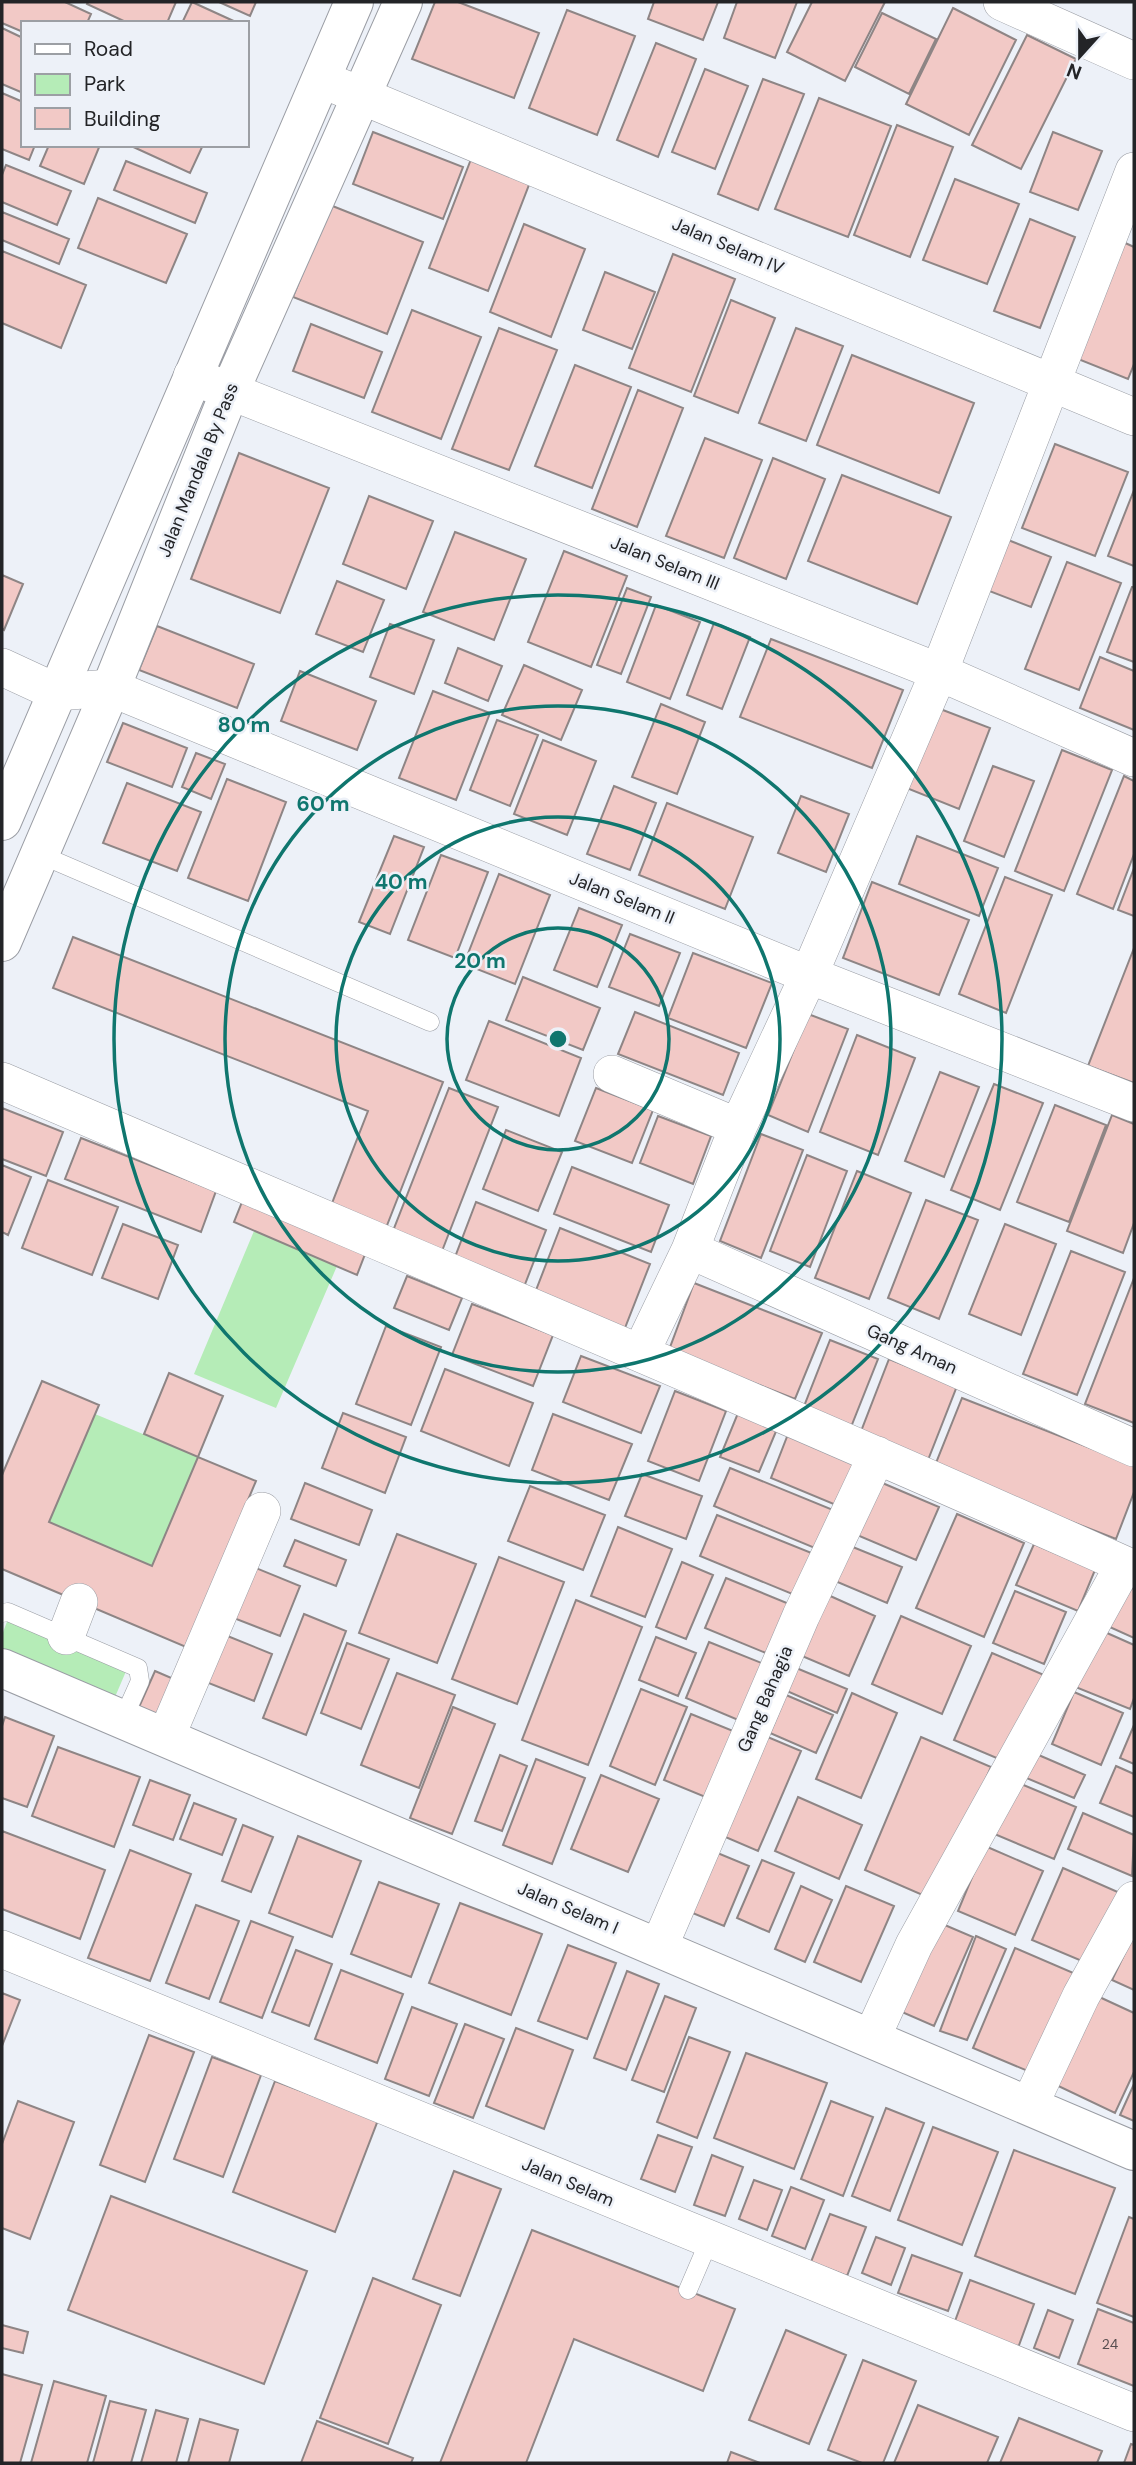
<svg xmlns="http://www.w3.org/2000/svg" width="1136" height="2465" font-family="'DM Sans',sans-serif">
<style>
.green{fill:#b5ecb7}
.building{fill:#f2c9c6;stroke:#8e8585;stroke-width:2}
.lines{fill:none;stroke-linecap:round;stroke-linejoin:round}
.lane-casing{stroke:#9a9da4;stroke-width:19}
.street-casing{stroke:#9a9da4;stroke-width:38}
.secondary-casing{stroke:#9a9da4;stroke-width:40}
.lane{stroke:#fff;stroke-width:18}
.street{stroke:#fff;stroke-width:37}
.secondary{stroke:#fff;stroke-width:38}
.ring{fill:none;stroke:#0f766e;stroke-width:3.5}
.labels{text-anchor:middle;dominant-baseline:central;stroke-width:5;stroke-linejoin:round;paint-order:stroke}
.number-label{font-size:14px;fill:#574d4f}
.street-label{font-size:18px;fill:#232427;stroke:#edf1f8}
.centre{fill:#0f766e;stroke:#edf1f8;stroke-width:3.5}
.ring-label{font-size:21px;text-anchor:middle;font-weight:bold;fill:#0f766e;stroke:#edf1f8;stroke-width:5;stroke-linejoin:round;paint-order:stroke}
</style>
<rect width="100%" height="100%" fill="#edf1f8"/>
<!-- green -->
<path class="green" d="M254,1231L337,1266L276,1408L194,1374Z
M95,1414L198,1457L152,1566L49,1522Z
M8,1619L127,1669L115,1697L2,1649V1635Z"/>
<!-- building -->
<path class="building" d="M2,2H65L91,14L87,23H23V32L2,23Z
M88,2H176L167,23H128L87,4Z
M192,2L238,23H182Z
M219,2H256L250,16Z
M435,2H458L539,33L514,98L412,59Z
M654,2H718L703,40L648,19Z
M737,2H797L775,58L724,38Z
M812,2H885L845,81L787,52Z
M953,8L1016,40L969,135L906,104Z
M567,10L635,36L597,135L529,108Z
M882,13L936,39L909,94L855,67Z
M2,28L23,38V93L2,84Z
M1027,35L1076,59L1021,169L972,145Z
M656,43L696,59L658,157L617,140Z
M705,69L748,86L715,169L672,152Z
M763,79L804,94L758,210L718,194Z
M2,93L23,102V145H35L29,160L2,149Z
M819,98L891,126L848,237L775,209Z
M897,125L953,147L910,257L854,235Z
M373,132L463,167L443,219L353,184Z
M1053,132L1102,151L1078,210L1030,192Z
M49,145H100L84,184L40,166Z
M129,145H203L190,173Z
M473,154L532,177L488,291L429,268Z
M126,161L207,193L195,223L114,190Z
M6,165L71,191L57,225L2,202V175Z
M955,179L1019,204L987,284L923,260Z
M98,198L187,234L166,283L78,248Z
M330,205L423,242L387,334L293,297Z
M2,212L69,239L59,264L2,240Z
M1030,219L1075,237L1040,328L994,311Z
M524,224L585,249L551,337L490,312Z
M1123,242L1134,247V364L1128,379L1078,359Z
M2,251L86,285L61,348L2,323Z
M673,254L735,279L691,392L629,368Z
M605,272L655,292L632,349L583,330Z
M731,300L775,318L738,413L694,396Z
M412,310L481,337L441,439L372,412Z
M311,324L382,352L364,398L293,371Z
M499,328L557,350L509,470L452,449Z
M796,328L843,346L806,441L759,423Z
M852,355L974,403L939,493L817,445Z
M575,365L631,387L592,488L535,466Z
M638,390L683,408L637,527L592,509Z
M705,438L762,460L724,558L666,536Z
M1055,444L1128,472L1095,556L1022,528Z
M239,453L329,488L280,613L191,579Z
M773,458L825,479L786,579L734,558Z
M842,475L951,517L917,604L808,561Z
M1134,490V566L1108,556Z
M369,496L433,521L406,589L343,564Z
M455,532L526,559L494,640L423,612Z
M1003,538L1051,557L1031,607L984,589Z
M564,551L627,576L591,667L528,642Z
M1067,562L1121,583L1079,690L1025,669Z
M2,575L23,584L4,630L2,629Z
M337,581L384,600L363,652L316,634Z
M1132,587H1134V662L1107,652Z
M627,588L651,597L621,674L597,665Z
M656,605L700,622L670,699L627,682Z
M714,623L750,637L722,709L687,695Z
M390,624L434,640L414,694L370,677Z
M157,626L254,664L237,708L139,670Z
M771,639L903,690L872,768L740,717Z
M458,648L502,666L488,701L445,683Z
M1100,657L1134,671V730L1080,708Z
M524,665L582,690L561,740L502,715Z
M300,671L376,701L357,750L281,721Z
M433,691L490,713L456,800L399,778Z
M661,704L705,722L677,794L632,777Z
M935,707L990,728L959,809L904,787Z
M497,720L538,735L510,806L470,790Z
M123,723L187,748L172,787L107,762Z
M543,740L596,761L567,835L514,814Z
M1062,750L1112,770L1064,891L1015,871Z
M196,753L225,764L211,799L182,787Z
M993,766L1034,781L1004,857L964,841Z
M1124,776L1134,781V854L1113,909L1077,894Z
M227,779L286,802L248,901L188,878Z
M127,783L201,812L177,871L103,843Z
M614,786L656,803L630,870L587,854Z
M801,796L849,814L826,872L778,853Z
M667,803L753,837L725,909L639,875Z
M394,836L424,847L390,934L359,922Z
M917,836L998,868L979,916L899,884Z
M441,855L488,872L455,958L408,940Z
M1134,868V916L1118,910Z
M499,874L550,895L515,984L464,964Z
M1005,877L1052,895L1006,1013L959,994Z
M872,882L969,920L939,995L843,958Z
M579,908L622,925L597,987L554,970Z
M630,934L680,953L659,1006L609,987Z
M73,937L443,1082L384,1233L329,1211L368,1111L53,988Z
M1134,948V1083L1088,1066Z
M693,953L772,983L746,1048L668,1018Z
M523,977L600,1008L583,1050L506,1020Z
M635,1012L739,1053L723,1095L618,1054Z
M808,1014L848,1029L808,1132L768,1115Z
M489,1021L581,1058L559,1116L466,1080Z
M857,1035L915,1058L878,1155L820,1132Z
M940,1072L979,1087L944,1177L905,1161Z
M994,1084L1043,1103L1000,1210L951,1190Z
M449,1088L498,1107L442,1251L393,1231Z
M596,1088L653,1110L632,1163L575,1141Z
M1055,1105L1106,1125L1069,1222L1017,1202Z
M2,1108L63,1132L46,1176L2,1159Z
M1112,1115L1134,1124V1223L1123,1253L1067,1231Z
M658,1116L711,1136L693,1184L640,1163Z
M506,1130L562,1152L538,1211L483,1189Z
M761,1134L803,1150L761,1258L720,1241Z
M81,1138L216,1191L201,1232L65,1179Z
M807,1155L847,1171L810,1267L770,1251Z
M2,1165L31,1177L8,1235L2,1232Z
M572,1167L669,1205L651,1252L554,1214Z
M857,1171L911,1193L869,1299L815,1278Z
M48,1180L118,1207L92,1275L22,1248Z
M244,1197L367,1249L357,1275L234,1222Z
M926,1200L978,1220L939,1319L888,1298Z
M476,1202L546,1230L522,1292L452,1265Z
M123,1224L178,1245L158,1299L102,1278Z
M1005,1224L1056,1244L1021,1335L969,1314Z
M560,1228L650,1264L623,1333L533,1298Z
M1071,1251L1125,1272L1077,1395L1023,1374Z
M407,1276L462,1298L449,1330L394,1308Z
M1134,1278V1423L1085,1404Z
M694,1283L822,1333L795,1399L669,1350Z
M472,1304L553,1335L533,1386L452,1355Z
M386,1326L441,1347L411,1425L356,1404Z
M830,1340L878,1359L849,1432L801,1414Z
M581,1356L660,1386L641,1433L563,1402Z
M889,1359L957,1386L928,1460L860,1434Z
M445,1369L533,1403L509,1466L421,1431Z
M169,1373L223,1396L198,1457L144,1434Z
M42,1381L99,1405L49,1522L152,1566L198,1457L256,1481L186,1647L2,1569V1475Z
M675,1391L726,1411L699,1481L648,1461Z
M962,1398L1134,1465V1492L1116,1539L934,1468Z
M343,1413L406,1437L385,1493L322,1468Z
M738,1413L777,1429L759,1472L720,1457Z
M553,1414L632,1444L609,1500L532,1470Z
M790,1429L868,1461L848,1510L771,1478Z
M730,1468L838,1512L822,1551L714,1506Z
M642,1474L702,1496L686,1539L625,1516Z
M880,1482L939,1507L916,1560L857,1535Z
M305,1483L372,1510L359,1545L291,1519Z
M530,1486L605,1515L583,1570L508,1541Z
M957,1514L1024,1543L984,1637L916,1608Z
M717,1515L819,1556L802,1598L700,1556Z
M618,1527L672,1549L645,1617L591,1596Z
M397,1534L476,1564L437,1663L359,1633Z
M295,1540L346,1560L336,1586L284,1566Z
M843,1543L902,1567L887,1603L828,1578Z
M1034,1544L1095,1570L1078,1611L1016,1585Z
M499,1557L564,1582L517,1704L452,1679Z
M682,1562L713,1575L686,1639L656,1627Z
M251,1566L300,1586L280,1636L231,1617Z
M726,1578L799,1608L778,1658L705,1628Z
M1121,1583L1134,1589V1638L1103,1624Z
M1015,1591L1066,1612L1044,1664L993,1643Z
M828,1595L875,1616L849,1676L802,1656Z
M576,1600L642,1627L588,1765L522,1740Z
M304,1614L346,1631L306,1735L263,1718Z
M901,1616L971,1646L942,1714L872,1684Z
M1098,1629L1134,1645V1698L1130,1709L1073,1686Z
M225,1635L272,1654L254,1701L206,1682Z
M656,1637L696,1653L678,1696L639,1680Z
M709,1642L774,1668L750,1725L686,1698Z
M347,1643L389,1659L361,1729L321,1713Z
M992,1653L1044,1675L1006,1762L954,1740Z
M789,1665L847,1689L837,1713L780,1688Z
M155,1671L183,1683L168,1719L139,1707Z
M397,1673L455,1695L419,1788L361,1765Z
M641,1689L687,1707L655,1785L610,1766Z
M1074,1692L1123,1713L1101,1765L1052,1744Z
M852,1693L897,1713L861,1798L816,1779Z
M786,1695L833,1715L816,1753L770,1733Z
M453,1707L495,1724L452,1834L410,1818Z
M691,1714L748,1737L720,1803L664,1780Z
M5,1717L54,1736L27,1807L2,1798V1726Z
M1134,1725V1764L1120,1758Z
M758,1733L801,1751L758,1851L716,1833Z
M921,1737L991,1767L934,1900L865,1870Z
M58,1747L140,1777L114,1847L32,1816Z
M1027,1750L1085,1775L1074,1798L1017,1774Z
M500,1755L527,1766L502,1831L475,1821Z
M536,1759L585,1778L552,1864L503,1845Z
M1116,1766L1134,1774V1817L1100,1803Z
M601,1775L659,1799L628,1872L571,1849Z
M150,1780L190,1795L173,1840L133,1825Z
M1014,1781L1076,1807L1054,1859L992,1833Z
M798,1797L862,1825L839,1879L775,1851Z
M194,1803L236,1819L222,1855L180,1839Z
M1083,1813L1134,1835L1132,1876L1068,1849Z
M243,1825L273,1837L251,1892L222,1881Z
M2,1831L105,1870L80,1939L2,1909Z
M298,1836L361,1861L332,1937L269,1913Z
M985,1846L1043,1871L1015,1935L958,1911Z
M703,1847L749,1866L724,1926L678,1907Z
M130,1850L191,1874L150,1981L88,1958Z
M762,1860L794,1873L769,1932L737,1918Z
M1063,1868L1120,1893L1089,1964L1032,1940Z
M379,1882L439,1904L411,1977L351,1954Z
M801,1886L832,1900L805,1962L775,1949Z
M846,1886L894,1906L861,1982L814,1962Z
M460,1903L542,1934L511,2015L429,1983Z
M196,1905L239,1921L209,1999L166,1983Z
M933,1920L973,1937L934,2026L895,2009Z
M251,1921L293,1937L262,2018L220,2002Z
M1134,1934V1990L1112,1980Z
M976,1936L1006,1949L967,2040L940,2031Z
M568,1945L616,1963L587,2039L538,2021Z
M1015,1948L1078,1975L1035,2074L973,2048Z
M296,1950L332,1964L309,2026L272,2012Z
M341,1970L403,1994L377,2063L315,2039Z
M627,1971L659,1984L626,2070L594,2058Z
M2,1993L20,2000L2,2046Z
M1095,1995L1134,2013V2072L1115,2113L1052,2083Z
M665,1996L696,2008L664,2092L632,2080Z
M412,2007L457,2024L429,2096L385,2079Z
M465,2024L504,2039L473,2118L434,2103Z
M516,2028L573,2050L544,2129L486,2106Z
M149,2035L194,2052L145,2182L100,2165Z
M689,2037L730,2052L697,2138L657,2122Z
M746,2053L827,2083L794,2169L714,2138Z
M212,2057L261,2075L223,2177L174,2159Z
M275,2081L378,2120L335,2232L233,2192Z
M1134,2084V2121L1120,2115Z
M18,2101L74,2122L30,2239L2,2228V2144Z
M831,2101L873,2117L843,2196L801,2179Z
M886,2108L924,2123L890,2211L852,2196Z
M933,2127L998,2152L962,2245L898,2220Z
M658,2135L692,2147L675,2192L641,2179Z
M1014,2150L1115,2188L1075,2294L975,2256Z
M712,2155L743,2167L725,2216L694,2205Z
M454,2171L501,2189L460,2296L413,2279Z
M754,2180L782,2190L767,2230L739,2219Z
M791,2187L824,2200L805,2249L772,2236Z
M111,2196L307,2271L264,2384L68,2310Z
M830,2214L866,2227L847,2276L811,2262Z
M1129,2217L1134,2219V2317L1097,2303Z
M532,2230L735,2309L703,2391L574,2339L526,2463H440Z
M876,2237L905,2248L891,2285L862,2273Z
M912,2255L962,2273L948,2311L898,2293Z
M373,2278L441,2305L388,2444L320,2418Z
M970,2280L1034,2304L1018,2348L954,2324Z
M1098,2309L1134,2323V2386L1078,2364Z
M1048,2310L1073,2320L1059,2358L1034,2348Z
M2,2325L28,2332L23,2353L2,2348Z
M786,2330L846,2355L809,2444L749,2420Z
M863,2360L916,2381L883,2463H862L828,2450Z
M2,2374L42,2385L20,2463H2Z
M54,2381L106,2396L87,2463H31Z
M110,2401L146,2410L131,2463H93Z
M918,2405L998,2437L987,2463H894Z
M156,2410L188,2419L176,2463H141Z
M1019,2418L1102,2451L1097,2463H1000Z
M200,2419L238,2430L229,2463H188Z
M317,2421L413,2458L411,2463H301Z
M1131,2444L1134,2445V2463H1124Z
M731,2452L760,2463H727Z"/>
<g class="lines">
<!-- lane casing -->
<g class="lane-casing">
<path id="lane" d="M39,854L430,1022
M2,1613L8,1612L138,1668L140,1681L123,1719
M688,2290L709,2241"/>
</g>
<!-- street casing -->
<g class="street-casing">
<path id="street" d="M1002,2L1134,61
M321,79L1134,417
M192,376L939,672L1134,758
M2,667L56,692L111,688L809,975L1134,1103
M612,1074L738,1127
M2,1081C379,1243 759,1401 1134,1569
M690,1250L1134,1448
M641,1352L690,1250L738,1127L809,975L939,672L1134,171
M66,1636L79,1602
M166,1737L262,1511
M659,1947L801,1616L877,1455
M2,1949L1134,2413
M872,2037L914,1945L1124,1565
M1030,2104L1081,1996L1134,1900"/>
</g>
<!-- secondary casing -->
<g class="secondary-casing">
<path id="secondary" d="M2,821L354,2
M2,942L111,688L230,391L403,2
M2,1668L1134,2151"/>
</g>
<!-- lane -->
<use href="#lane" class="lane"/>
<!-- street -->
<use href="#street" class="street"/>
<!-- secondary -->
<use href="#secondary" class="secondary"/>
</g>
<!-- distance rings -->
<g class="ring">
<circle cx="558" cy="1039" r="111"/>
<circle cx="558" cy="1039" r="222"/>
<circle cx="558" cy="1039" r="333"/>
<circle cx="558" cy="1039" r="444"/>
</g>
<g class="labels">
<!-- number labels -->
<g class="number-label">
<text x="1110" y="2344">24</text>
</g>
<!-- street labels -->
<g class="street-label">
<text transform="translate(728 246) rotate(23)">Jalan Selam IV</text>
<text transform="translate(198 470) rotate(-68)">Jalan Mandala By Pass</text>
<text transform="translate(665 563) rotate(22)">Jalan Selam III</text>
<text transform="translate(622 898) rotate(22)">Jalan Selam II</text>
<text transform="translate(912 1349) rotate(24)">Gang Aman</text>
<text transform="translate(765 1699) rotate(-67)">Gang Bahagia</text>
<text transform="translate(568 1908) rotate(23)">Jalan Selam I</text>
<text transform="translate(568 2182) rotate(23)">Jalan Selam</text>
</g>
</g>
<circle cx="558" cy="1039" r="10" class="centre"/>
<g class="ring-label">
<text x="244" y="732">80 m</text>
<text x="323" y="811">60 m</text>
<text x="401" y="889">40 m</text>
<text x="480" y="968">20 m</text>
</g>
<!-- border -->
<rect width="1136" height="2465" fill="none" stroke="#232427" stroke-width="7"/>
<!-- legend -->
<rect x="21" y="21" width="228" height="126" fill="#edf1f8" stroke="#9c9fa4" stroke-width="2"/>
<rect x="35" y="44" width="35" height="10" fill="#ffffff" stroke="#9c9fa4" stroke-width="2"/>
<text x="84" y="56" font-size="21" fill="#232427">Road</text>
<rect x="35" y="74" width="35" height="21" fill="#b5ecb7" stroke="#9c9fa4" stroke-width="2"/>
<text x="84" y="91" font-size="21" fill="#232427">Park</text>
<rect x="35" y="108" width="35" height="21" fill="#f2c9c6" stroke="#9c9fa4" stroke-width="2"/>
<text x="84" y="126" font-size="21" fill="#232427">Building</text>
<!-- north arrow -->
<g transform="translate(1080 56) rotate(201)" stroke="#edf1f8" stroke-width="5" paint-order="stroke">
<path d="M0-5L12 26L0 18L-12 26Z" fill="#232427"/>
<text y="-10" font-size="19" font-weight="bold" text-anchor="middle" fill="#232427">N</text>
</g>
</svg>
